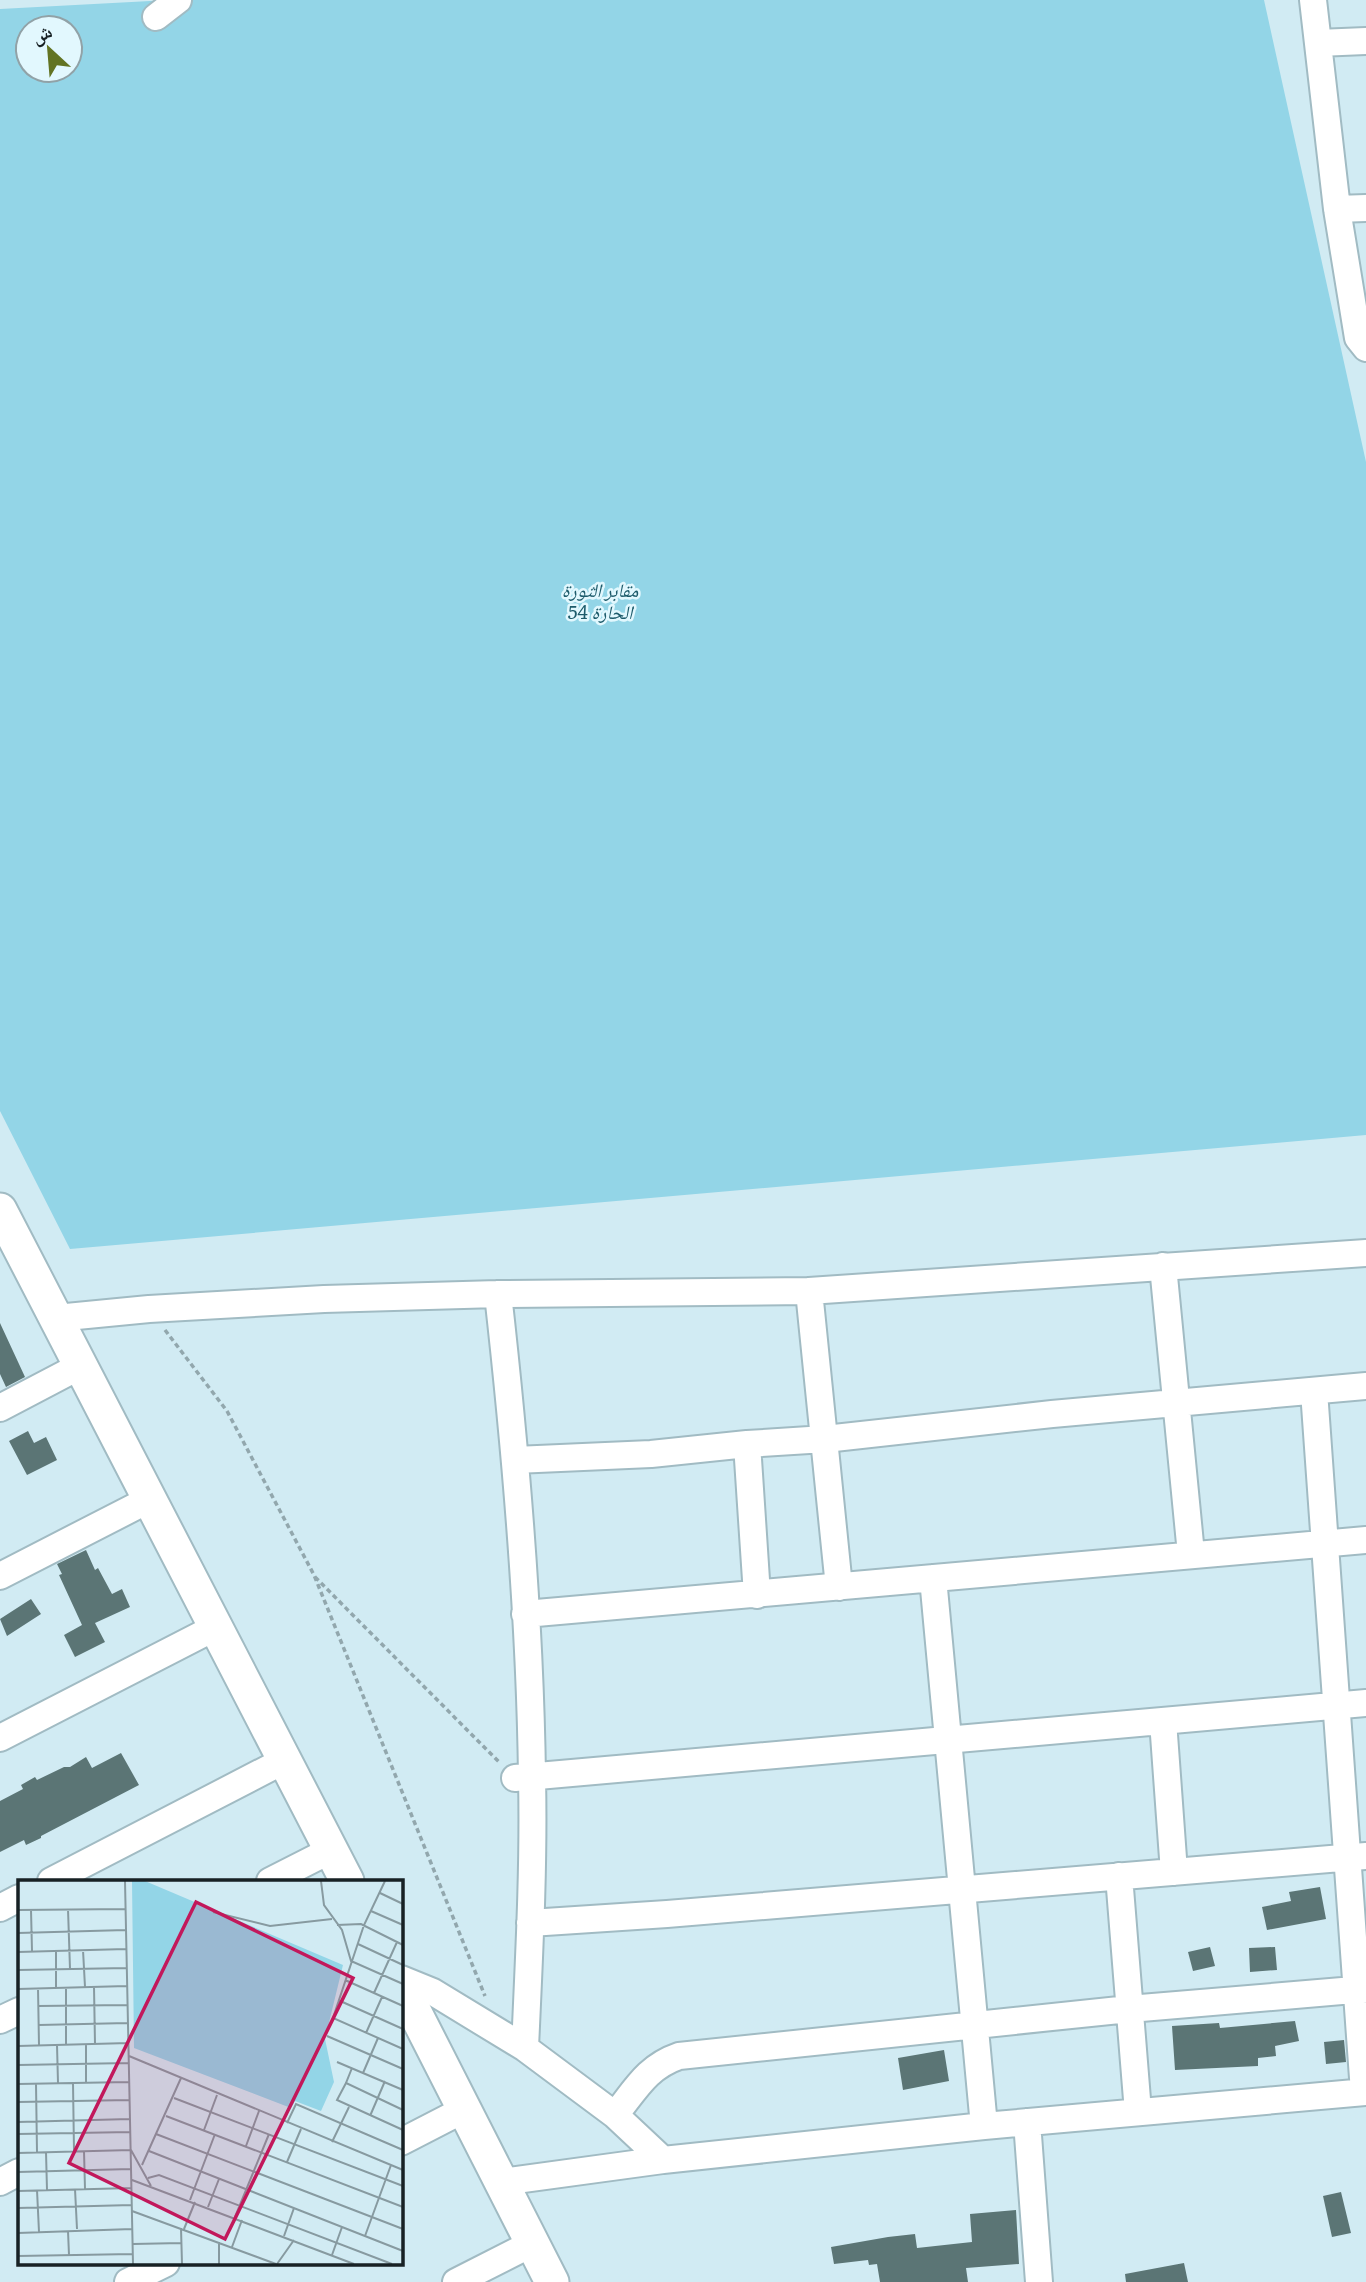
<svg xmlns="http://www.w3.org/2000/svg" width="1366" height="2282" font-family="Literata,'Noto Naskh Arabic',serif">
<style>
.green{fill:#93d5e7;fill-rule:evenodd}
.building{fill:#5b7575}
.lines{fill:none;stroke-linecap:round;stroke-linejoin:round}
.minor-casing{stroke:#a1bbc3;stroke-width:30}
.major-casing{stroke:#a1bbc3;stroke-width:37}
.path{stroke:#92a7ad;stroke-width:3.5;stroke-dasharray:5 3.5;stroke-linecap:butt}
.minor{stroke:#fff;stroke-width:26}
.major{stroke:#fff;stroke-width:33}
.labels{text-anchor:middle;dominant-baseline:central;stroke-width:5;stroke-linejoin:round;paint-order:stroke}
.park-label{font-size:19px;font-style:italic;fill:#1d5b6b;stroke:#e2f8fe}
.inset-road{fill:none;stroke:#879aa0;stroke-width:2}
.view{fill:#c2185b;fill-opacity:0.15;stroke:#c2185b;stroke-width:3.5}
.inset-edge{fill:none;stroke:#172124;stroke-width:3.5}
</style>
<rect width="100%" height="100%" fill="#d1ebf3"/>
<!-- green -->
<path class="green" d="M169,0H1264L1366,462V1135L70,1249L0,1111V9ZM28,28H70V70H28Z"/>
<!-- building -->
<path class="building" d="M0,1323L25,1377L6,1387L0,1374Z
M28,1431L34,1443L46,1437L57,1460L27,1475L9,1441Z
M86,1550L95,1570L98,1568L112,1594L122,1589L130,1607L95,1623L105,1642L75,1657L64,1635L82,1625L59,1575L62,1574L57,1564Z
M31,1599L41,1614L7,1636L0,1619Z
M121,1753L139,1785L41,1836V1838L26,1845L24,1840L0,1852V1801L23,1789L21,1785L35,1777L37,1780L64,1767H70L86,1757L92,1768Z
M1320,1887L1326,1919L1267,1930L1262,1907L1291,1901L1289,1892Z
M1210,1947L1215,1966L1193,1971L1188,1952Z
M1275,1947L1277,1970L1250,1972L1249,1948Z
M1295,2021L1299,2041L1275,2046L1276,2056L1258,2058V2066L1175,2070L1172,2026L1219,2023L1220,2028Z
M1344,2040L1346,2062L1326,2064L1324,2042Z
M944,2050L949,2081L903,2090L898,2058Z
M1341,2192L1351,2233L1332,2237L1323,2196Z
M1016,2210L1019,2264L966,2268L968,2282H880L877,2264L869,2265L868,2260L834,2264L831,2247L888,2237L915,2234L917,2248L972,2242L970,2214Z
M1184,2263L1188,2282H1126L1125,2274Z"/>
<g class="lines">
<!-- minor casing -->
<g class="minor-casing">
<path id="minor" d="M1313,0L1337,209L1358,338L1366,348
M156,17L178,0
M1318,43L1366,41
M1337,209L1366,208
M1163,1266L1191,1554
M809,1291L839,1587
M498,1294C516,1454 530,1615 532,1777C534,1867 529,1958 525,2048
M56,1318L149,1309L324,1299L498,1294L809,1291L1366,1253
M1314,1391L1364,2092
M0,1408L80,1366
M747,1444L757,1595
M515,1460L651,1454L747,1444L825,1439L1052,1414L1366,1386
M0,1576L150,1499
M933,1578L984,2126
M525,1614L1366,1540
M1163,1721L1174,1872
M0,1738L216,1627
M515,1778L1366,1703
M1119,1876L1138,2112
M51,1881L285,1760
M270,1881L331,1850
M0,1908L19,1898
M530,1923L667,1914L1366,1856
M401,1979L433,1992L525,2048L615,2115L663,2160
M0,2020L19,2011
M615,2115C636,2089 647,2067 679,2056L1129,2009L1366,1989
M1027,2122L1039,2282
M401,2142L465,2109
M0,2182L19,2172
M502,2182L663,2160L984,2126L1366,2092
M128,2282L166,2263
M456,2282L533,2243"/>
</g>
<!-- major casing -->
<g class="major-casing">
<path id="major" d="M0,1210L347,1881
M401,1985L552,2282"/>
</g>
<!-- path -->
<path class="path" d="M165,1330L227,1411L314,1575L485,1996
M315,1577L500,1763"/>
<!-- minor -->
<use href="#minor" class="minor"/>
<!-- major -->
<use href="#major" class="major"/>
</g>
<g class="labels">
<!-- park labels -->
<g class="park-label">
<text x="600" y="589">مقابر الثورة<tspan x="600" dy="22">الحارة 54</tspan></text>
</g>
</g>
<!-- overview -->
<g transform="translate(18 1880)">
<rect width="385" height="385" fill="#d1ebf3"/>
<path d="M114,1H127L325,85L307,159L316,202L303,231L277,221L273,228L116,168Z" fill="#93d5e7"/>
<path class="inset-road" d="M107,1L115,384M303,1L306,25L324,50L333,81L385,104M367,1L346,45L315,138L385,169M362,13L385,24M50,29L52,89M0,30L108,29M13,30L14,71M353,31L385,45M195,32L252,46L314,39M319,45L343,44L385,65M0,53L108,50M340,64L385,85M65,70L67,107M38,71V108M0,72L108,69M0,90L109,88M327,100L385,126M76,107L77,164M20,108L21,165M48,108V164M0,109L109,106M356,113L379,62M320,120L385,149M20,126L109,125M21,145L110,143M348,153L364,117M309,156L385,189M68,164V203M39,165L40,203M0,166L111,163M111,176L385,290M319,182L385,210M0,185L111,183M334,188L328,203L385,230M345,193L360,158M55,203L56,271M328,203L319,220L385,250M0,204L111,202M18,204L19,272M156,218L385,306M0,222L112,220M148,236L385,327M352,236L367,201M0,242L112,239M269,243L278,224L385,270M186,250L199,215M0,254L113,252M138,254L385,349M314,262L331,227M228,266L241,231M66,271L67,309M131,271L385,371M28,272L29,310M0,273L113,270L133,306M269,282L283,249M124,285L163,198M0,292L113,289M130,298L141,295L374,384M114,300L336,384M57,309L59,349M19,310L21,352M0,311L114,308M172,320L197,254M190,327L201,299M0,328L114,325M114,331L258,384M217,337L251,254M163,348L164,384M166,349L177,322M50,351L51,375M0,353L114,349M266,356L276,328M347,356L373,285M115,364L164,363M214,367L224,340M314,375L324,347M0,376L115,374M201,384V362M259,384L276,360"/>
<path class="view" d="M178,22L335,98L207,359L51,283Z"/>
<rect width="385" height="385" class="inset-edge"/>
</g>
<!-- north arrow -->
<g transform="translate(49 49) rotate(334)"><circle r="33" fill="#e2f8fe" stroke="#91a2a7" stroke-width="2"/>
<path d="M0-5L12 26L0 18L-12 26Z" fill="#627423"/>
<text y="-10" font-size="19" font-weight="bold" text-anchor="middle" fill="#172124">ش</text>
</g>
</svg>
